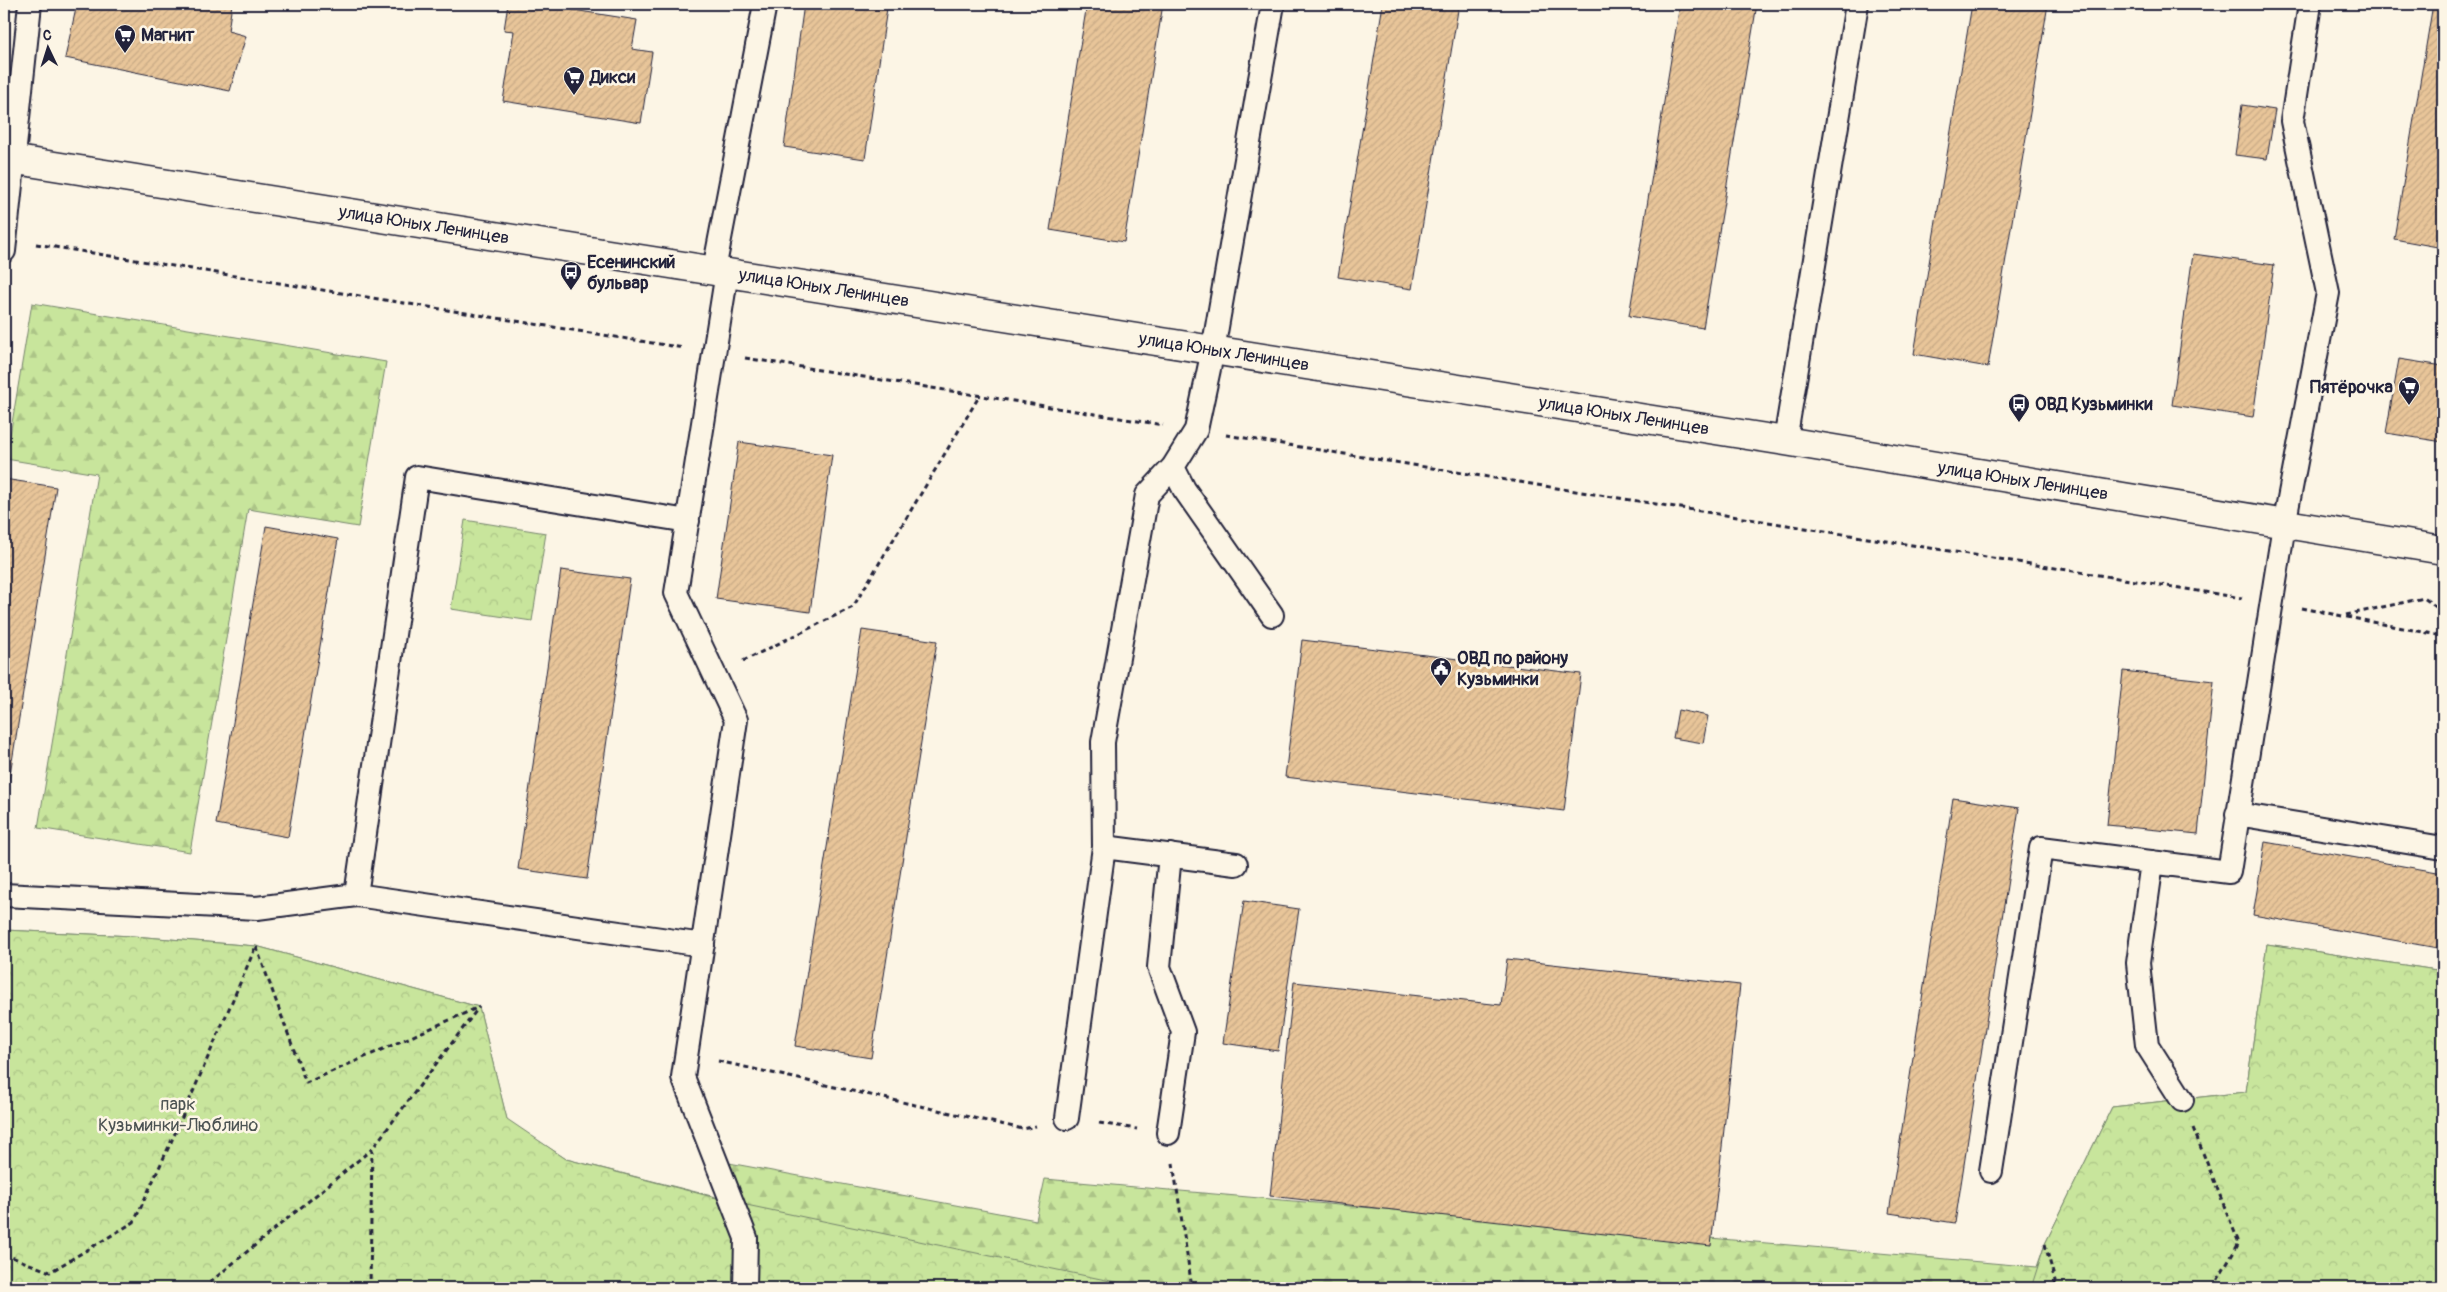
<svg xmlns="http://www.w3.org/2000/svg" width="2447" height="1292" font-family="Pangolin,sans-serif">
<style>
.forest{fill:url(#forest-firs);stroke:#75846c}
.park{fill:url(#park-crowns);stroke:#75846c}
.building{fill:url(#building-hatch);stroke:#22223b}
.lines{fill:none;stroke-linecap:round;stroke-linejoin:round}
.service-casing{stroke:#22223b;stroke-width:26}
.secondary-casing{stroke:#22223b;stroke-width:31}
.path{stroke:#22223b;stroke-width:3;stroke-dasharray:5 4;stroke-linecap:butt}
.service{stroke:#fcf5e5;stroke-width:22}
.secondary{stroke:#fcf5e5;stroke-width:28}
.labels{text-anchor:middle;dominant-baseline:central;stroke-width:5;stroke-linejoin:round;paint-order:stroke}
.poi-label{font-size:18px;font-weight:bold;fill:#22223b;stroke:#fcf5e5;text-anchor:start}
.street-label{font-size:18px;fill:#22223b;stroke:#fcf5e5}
.park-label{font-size:18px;fill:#4c5353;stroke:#fcf5e5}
</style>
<defs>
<pattern id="forest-firs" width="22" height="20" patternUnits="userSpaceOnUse" patternTransform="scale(1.25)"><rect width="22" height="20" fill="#c8e59c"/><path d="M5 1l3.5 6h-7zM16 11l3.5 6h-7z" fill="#acc487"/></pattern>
<pattern id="park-crowns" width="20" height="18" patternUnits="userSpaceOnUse" patternTransform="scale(1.25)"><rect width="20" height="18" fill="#c8e59c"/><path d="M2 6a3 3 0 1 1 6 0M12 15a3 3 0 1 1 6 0" fill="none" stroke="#acc487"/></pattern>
<pattern id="building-hatch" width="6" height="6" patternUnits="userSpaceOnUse" patternTransform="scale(1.25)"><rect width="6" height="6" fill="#e8c599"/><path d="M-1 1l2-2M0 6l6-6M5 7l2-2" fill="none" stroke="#c7a985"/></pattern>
</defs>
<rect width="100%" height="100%" fill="#fcf5e5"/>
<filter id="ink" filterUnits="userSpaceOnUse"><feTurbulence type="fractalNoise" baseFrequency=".02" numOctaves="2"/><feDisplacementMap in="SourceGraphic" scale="10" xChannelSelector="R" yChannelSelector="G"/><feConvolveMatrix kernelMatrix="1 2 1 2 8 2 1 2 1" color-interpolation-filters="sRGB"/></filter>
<g filter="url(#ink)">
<!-- forest -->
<path class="forest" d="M32,303L386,362L358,527L248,509L190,852L38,828L97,474L6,459Z
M4,930L133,936L256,946L479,1007L507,1120L566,1159L743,1204L729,1163L1036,1220L1045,1179L2037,1267L2045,1244L2112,1107L2246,1092L2267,944L2443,971V1288H4Z"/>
<!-- park -->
<path class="park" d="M465,520L546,533L532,621L451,609Z
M4,930L133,936L256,946L479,1007L507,1119L566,1159L732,1202L1144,1288H4Z
M2267,944L2443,971V1288H2031L2045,1244L2112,1107L2246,1092Z"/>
<!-- building -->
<path class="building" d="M77,4H232L228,31L246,36L230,91L65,58Z
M508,4H535L637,20L632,49L652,52L641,123L503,101L514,31L504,30Z
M804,4H857L887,8L865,159L784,147Z
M1087,4H1163L1124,242L1050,230Z
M1383,4H1459L1412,289L1338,277Z
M1680,4H1757L1703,328L1629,316Z
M1972,4H2048L1988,367L1914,354Z
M2433,4H2443V248L2394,239Z
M2242,105L2275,110L2267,159L2235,155Z
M2193,254L2274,265L2253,417L2172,405Z
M2399,359L2443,366V442L2386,433Z
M739,442L832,455L810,612L716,599Z
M4,479L56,487L6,799H4Z
M266,526L338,539L288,837L216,824Z
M561,570L630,579L587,879L518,869Z
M862,630L937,641L871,1058L795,1046Z
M1302,640L1581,674L1564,811L1285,777Z
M2123,671L2214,681L2198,834L2107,825Z
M1678,710L1708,716L1703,743L1673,738Z
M1953,798L2019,808L1955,1223L1889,1213Z
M2265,842L2443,873V949L2253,915Z
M1244,901L1299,909L1278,1051L1223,1043Z
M1507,959L1740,985L1711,1246L1270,1196L1294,982L1501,1005Z"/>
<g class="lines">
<!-- service casing -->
<g class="service-casing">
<path id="service" d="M4,251L30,4
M714,270L765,4
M727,272L676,593L736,720L683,1077L746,1238L745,1288
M1785,441L1857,4
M1173,467L1184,489L1272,615
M2237,814L2443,848
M2152,862L2138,963L2147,1045L2182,1100
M1236,864L1104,847L1103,742L1147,495L1173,467L1196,430L1213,350L1273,4
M4,895L257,908L356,895L703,945
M356,895L417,477L688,521
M1067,1118L1104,847
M1168,1133L1183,1032L1159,967L1170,855
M1991,1171L2041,848L2229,872L2284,525L2328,293L2292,121L2310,4"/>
</g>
<!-- secondary casing -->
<g class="secondary-casing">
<path id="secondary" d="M4,158L1785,441L2443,550"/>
</g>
<!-- path -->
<path class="path" d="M36,244L684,348
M745,358L1163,425
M1226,435L2242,598
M2302,608L2443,636
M2346,615L2424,598L2443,612
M743,661L853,607L980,395
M718,1061L1023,1129L1036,1126
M1099,1123L1137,1129
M2193,1128L2239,1243L2213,1288
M1173,1163L1192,1288
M2045,1244L2057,1288
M4,1254L50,1272L134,1222L177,1129L256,946L306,1083L479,1007
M203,1288L372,1149
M370,1288L372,1149L479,1007"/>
<!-- service -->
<use href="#service" class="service"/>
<!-- secondary -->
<use href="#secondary" class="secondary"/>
</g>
</g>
<!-- icons -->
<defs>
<g id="supermarket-pin" transform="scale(1.125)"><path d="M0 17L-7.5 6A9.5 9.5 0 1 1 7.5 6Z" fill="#22223b" stroke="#fcf5e5"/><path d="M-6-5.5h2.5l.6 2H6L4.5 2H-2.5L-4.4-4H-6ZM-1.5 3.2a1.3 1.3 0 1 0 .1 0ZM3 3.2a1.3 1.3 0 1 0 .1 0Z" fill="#fff"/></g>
<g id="bus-pin" transform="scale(1.125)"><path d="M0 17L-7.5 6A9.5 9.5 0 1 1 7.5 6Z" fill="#22223b" stroke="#fcf5e5"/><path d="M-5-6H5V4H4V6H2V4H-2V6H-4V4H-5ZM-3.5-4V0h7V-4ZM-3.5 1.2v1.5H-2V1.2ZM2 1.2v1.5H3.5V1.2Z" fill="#fff"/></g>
<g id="civic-pin" transform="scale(1.125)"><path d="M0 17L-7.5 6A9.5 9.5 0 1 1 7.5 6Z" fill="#22223b" stroke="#fcf5e5"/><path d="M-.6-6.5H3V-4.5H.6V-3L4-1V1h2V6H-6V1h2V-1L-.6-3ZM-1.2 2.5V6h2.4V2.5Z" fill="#fff"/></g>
</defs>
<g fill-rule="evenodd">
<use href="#supermarket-pin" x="125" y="35"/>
<use href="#supermarket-pin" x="574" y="77"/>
<use href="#bus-pin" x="571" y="272"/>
<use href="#supermarket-pin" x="2409" y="387"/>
<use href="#bus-pin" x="2019" y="404"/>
<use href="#civic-pin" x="1441" y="668"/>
</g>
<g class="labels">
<!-- poi labels -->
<g class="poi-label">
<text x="141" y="35">Магнит</text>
<text x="590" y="77">Дикси</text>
<text x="587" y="262">Есенинский<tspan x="587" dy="21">бульвар</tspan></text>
<text x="2393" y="387" text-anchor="end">Пятёрочка</text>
<text x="2035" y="404">ОВД Кузьминки</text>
<text x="1457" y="658">ОВД по району<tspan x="1457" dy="21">Кузьминки</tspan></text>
</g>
<!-- street labels -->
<g class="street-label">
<text transform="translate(424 225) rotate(9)">улица Юных Ленинцев</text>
<text transform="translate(824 288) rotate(9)">улица Юных Ленинцев</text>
<text transform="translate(1224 352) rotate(9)">улица Юных Ленинцев</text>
<text transform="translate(1624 416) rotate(9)">улица Юных Ленинцев</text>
<text transform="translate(2023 481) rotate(9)">улица Юных Ленинцев</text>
</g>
<!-- park labels -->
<g class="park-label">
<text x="178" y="1104">парк<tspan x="178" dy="21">Кузьминки-Люблино</tspan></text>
</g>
</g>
<!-- margin -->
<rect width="2447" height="1292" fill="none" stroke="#fcf5e5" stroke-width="20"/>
<rect x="10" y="10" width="2427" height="1272" fill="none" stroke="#22223b" stroke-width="2" filter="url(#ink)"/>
<!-- north arrow -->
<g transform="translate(48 48) rotate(356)" stroke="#fcf5e5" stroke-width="4" paint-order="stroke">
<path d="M0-4L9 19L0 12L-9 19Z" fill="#22223b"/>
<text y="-8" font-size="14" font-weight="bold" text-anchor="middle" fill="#22223b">С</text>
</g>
</svg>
